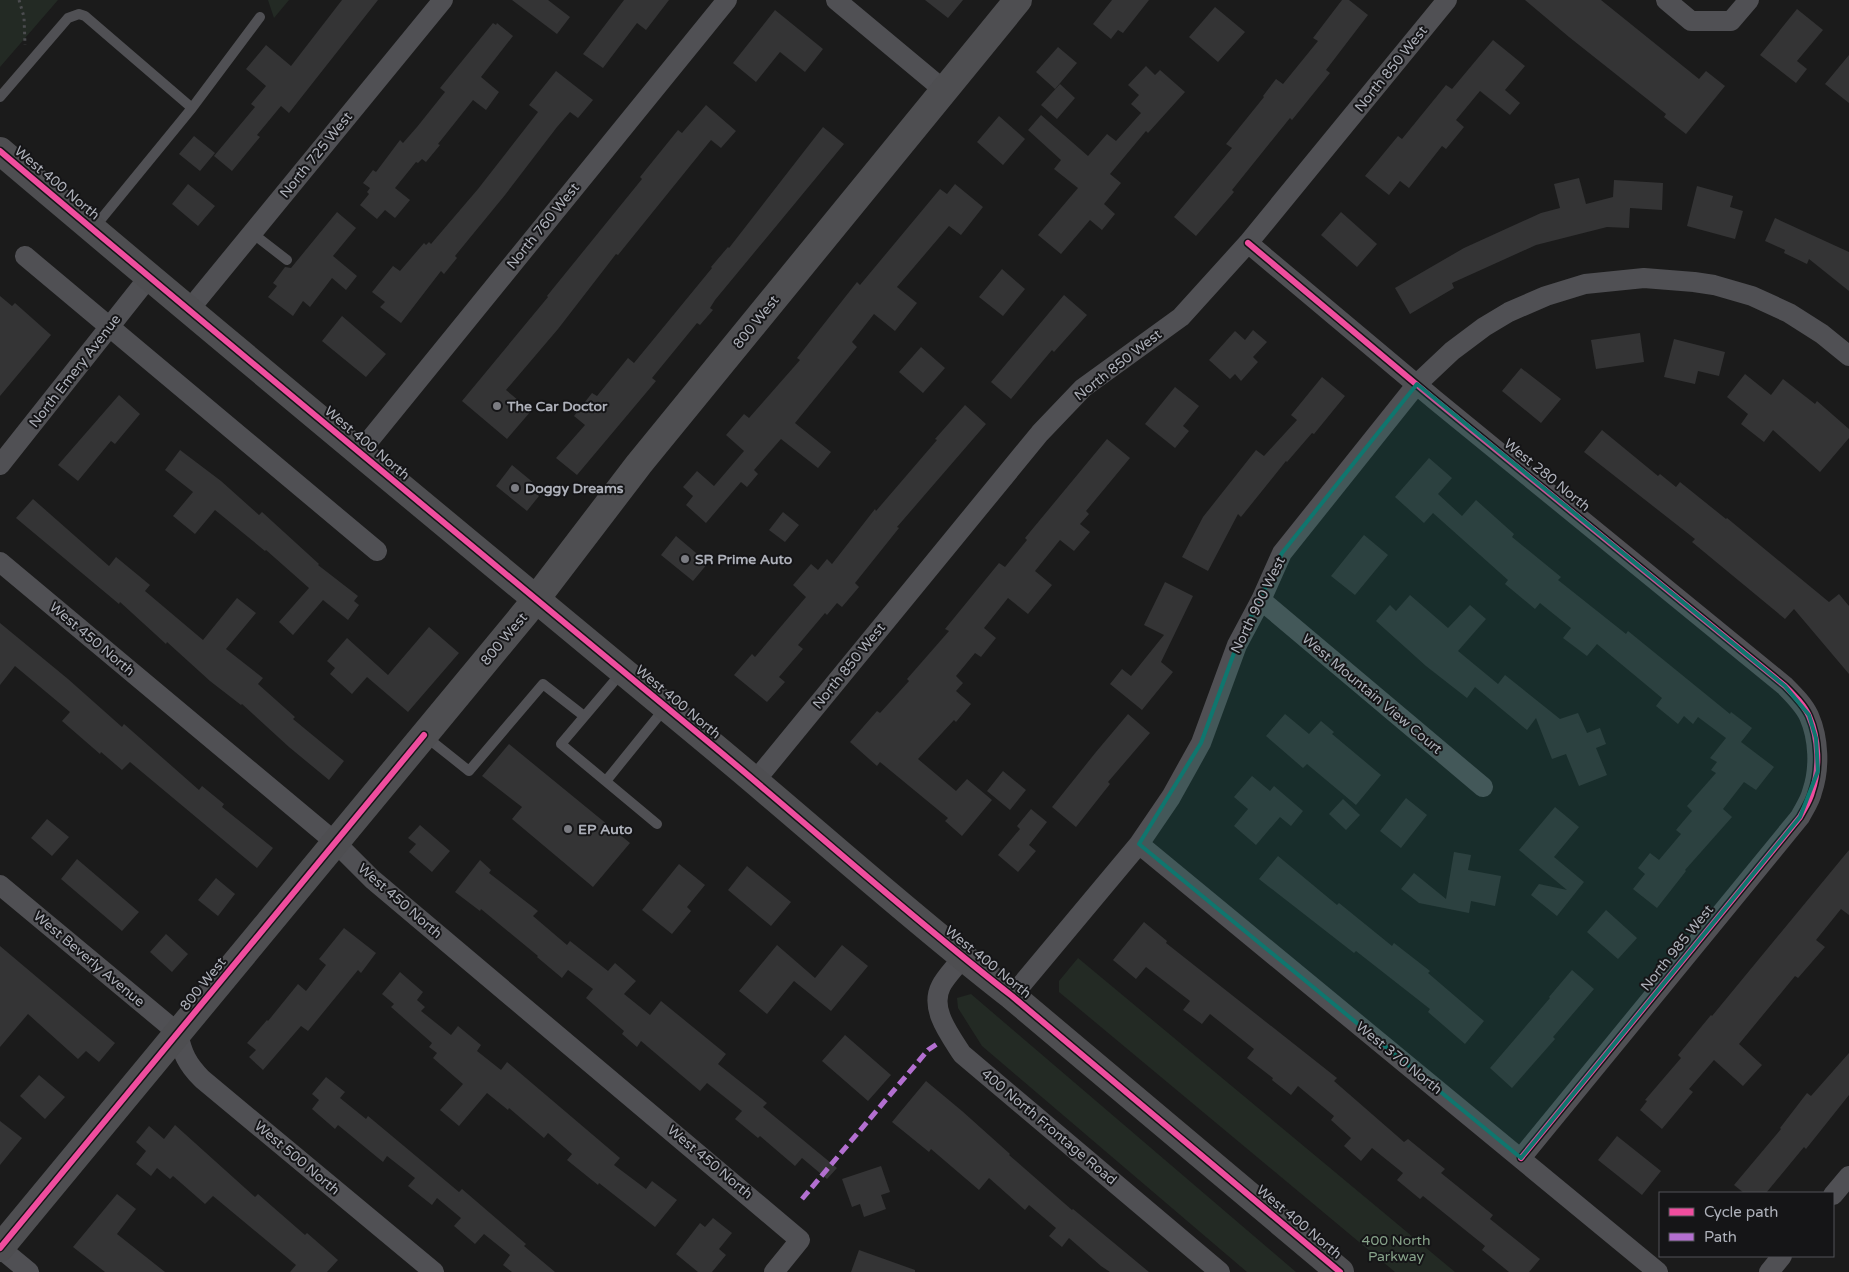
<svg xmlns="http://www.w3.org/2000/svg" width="1849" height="1272" font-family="'Varela Round',sans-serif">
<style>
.green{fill:#232a24}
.building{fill:#343435}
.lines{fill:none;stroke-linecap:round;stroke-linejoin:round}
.path{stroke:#4b4c4f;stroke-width:3;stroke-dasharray:2.5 4;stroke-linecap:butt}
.lane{stroke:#505054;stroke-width:10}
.street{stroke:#505054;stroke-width:20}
.secondary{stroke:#4e4e51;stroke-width:28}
.quiet{stroke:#b36fd0;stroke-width:5;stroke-dasharray:10 5;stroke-linecap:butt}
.cycleway-casing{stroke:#151517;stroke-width:9}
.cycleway{stroke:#ef4d9e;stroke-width:6}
.marked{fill:#0f766e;fill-opacity:0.2;stroke:#0f766e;stroke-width:4;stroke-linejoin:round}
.poi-dot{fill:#7b7c82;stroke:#151517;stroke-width:2}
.labels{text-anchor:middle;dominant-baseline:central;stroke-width:4;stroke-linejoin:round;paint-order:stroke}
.street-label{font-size:14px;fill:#aeb1ba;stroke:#151517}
.poi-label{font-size:14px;font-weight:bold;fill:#aeb1ba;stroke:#151517;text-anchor:start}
.park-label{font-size:14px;fill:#87a38a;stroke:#151517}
</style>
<rect width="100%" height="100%" fill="#1b1b1b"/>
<!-- green -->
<path class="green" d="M0,0H58L0,67Z
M268,0H289L274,18Z
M1078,958L1455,1272H1395L1059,992V981Z
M971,994L1296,1272H1247L982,1046L958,1008L957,998Z"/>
<!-- building -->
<path class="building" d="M342,0H378L289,113L281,106L257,135L260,137L232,171L214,156L255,107L251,104L266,86L246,69L266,45L291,66Z
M512,0H548L570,17L557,34Z
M624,0H669L646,30L637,23L603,68L583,54Z
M925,0H963L948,18Z
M1112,0H1149L1123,33L1118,30L1111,39L1093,24Z
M1342,0H1349L1368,15L1326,70L1330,73L1292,120L1290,118L1232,190L1234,192L1196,236L1174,217L1232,148L1226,144L1264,97L1263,96L1276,79L1283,84L1318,41L1313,38Z
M1525,0H1601L1699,79L1706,71L1725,86L1686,134L1664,117L1666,114L1569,37Z
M1215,7L1245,32L1218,62L1189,37Z
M1797,9L1823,30L1797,61L1807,69L1796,83L1760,55Z
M775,10L823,49L805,72L780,52L756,82L733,63Z
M493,23L496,25L497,23L513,36L481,77L499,92L486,110L473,100L438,144L440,145L426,162L422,159L418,163L416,162L395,188L410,200L395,218L385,210L377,219L360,205L369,194L367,192L370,188L363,183L373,170L376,172L400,140L403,143L417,127L445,92L440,88Z
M1493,40L1525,66L1505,90L1520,103L1510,115L1480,91L1456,120L1464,127L1446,149L1442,146L1409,188L1400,181L1389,195L1365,176L1398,136L1402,139L1446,85L1452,89Z
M1058,47L1077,63L1055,89L1036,72Z
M1849,55V103L1825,84Z
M1146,66L1155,75L1160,70L1185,92L1148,133L1146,131L1110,174L1121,183L1104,204L1115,214L1102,230L1090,220L1061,254L1038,235L1078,188L1054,169L1061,160L1028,130L1041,115L1088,156L1107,134L1116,141L1141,113L1131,104L1139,95L1128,85Z
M556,71L593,100L578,118L570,112L557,127L505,195L455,256L457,258L444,274L441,271L401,323L380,307L385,302L372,292L393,266L400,271L424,243L426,245L429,242L431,244L478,189L538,112L529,105Z
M1060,84L1075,98L1057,119L1041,105Z
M706,105L736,131L721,148L711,140L618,255L616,254L558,329L506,390L531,411L507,439L462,401L548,297L547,296L642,179L640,177L678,130L682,133Z
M999,116L1025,139L1003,165L977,142Z
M823,127L844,144L715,300L710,308L713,310L700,325L697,323L652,378L656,381L577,475L556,458L585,425L574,416L592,393L597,396L628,358L634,363L712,268L711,267L728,247L729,248Z
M194,136L215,153L200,171L179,154Z
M1579,178L1586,204L1613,197L1614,180L1663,183L1662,210L1630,208L1629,228L1607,227L1536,245L1452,283L1454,288L1410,314L1395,288L1464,248L1541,213L1560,208L1554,184Z
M188,184L215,206L198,226L172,204Z
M955,184L983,207L961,235L949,226L897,287L917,303L895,331L874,314L852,342L857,347L795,423L831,452L818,468L781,439L754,470L758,474L747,487L741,482L706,523L686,505L693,496L683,487L697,471L714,486L744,451L726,435L744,414L749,418L800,360L797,358L857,282L860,285L940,189L947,194Z
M1697,186L1733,196L1730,207L1743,211L1735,239L1687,226Z
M337,212L356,228L333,256L357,276L346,290L332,278L310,307L303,301L293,316L268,297L277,286L273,283L285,267L291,268Z
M1341,212L1377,244L1357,267L1321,235Z
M1775,218L1849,252V291L1809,259L1807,264L1784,253L1785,250L1765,241Z
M1002,269L1025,289L1003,316L979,297Z
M1064,295L1087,315L1054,352L1052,350L1011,399L991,382Z
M0,296L12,306L15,303L51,335L0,396Z
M342,316L386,354L366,377L322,341Z
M1253,330L1267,342L1253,357L1258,362L1241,381L1235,374L1230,379L1209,360L1235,331L1245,340Z
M1640,333L1644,362L1596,369L1591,340Z
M1674,339L1725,352L1719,376L1698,371L1695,384L1664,377Z
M921,347L945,368L923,393L899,372Z
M1521,368L1561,399L1541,423L1502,391Z
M1745,374L1771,395L1783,379L1815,404L1817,401L1849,429V438L1820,472L1773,430L1764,442L1741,424L1748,414L1727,397Z
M1322,377L1345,396L1314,434L1312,433L1287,462L1286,461L1241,517L1238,514L1208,571L1182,557L1203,517L1256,450L1264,456L1297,420L1291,415Z
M1175,387L1199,406L1183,426L1189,431L1175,448L1145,424Z
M119,395L140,414L115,444L111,441L78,481L58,465Z
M965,405L986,424L897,527L899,528L855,583L859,587L842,607L837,603L827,615L825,613L798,645L803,649L779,677L785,682L767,702L734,675L752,654L755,657L806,597L793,585L811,564L818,570L827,559L832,564L875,509L876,511L937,440L935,439Z
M1602,430L1658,476L1660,474L1676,487L1680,482L1726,519L1727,518L1829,602L1839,594L1849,606V674L1794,609L1785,619L1692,542L1695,539L1584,452Z
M1107,439L1130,458L1086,511L1089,514L1080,524L1090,532L1074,551L1060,540L1035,571L1052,585L1028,614L1008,598L984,628L996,638L981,657L975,653L956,676L963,683L956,691L971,704L956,722L954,720L918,759L956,791L967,779L992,800L962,836L945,821L948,818L880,762L877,766L850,742L877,711L880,713L909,681L907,679L949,631L945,629L999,563L1005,567L1027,540L1025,538Z
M180,450L221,481L259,515L262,512L319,564L318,565L358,596L354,601L359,605L348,620L323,600L293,635L279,622L309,588L266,550L265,551L215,510L195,534L173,516L193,492L165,470Z
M1429,458L1452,478L1438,494L1462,516L1476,500L1514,534L1512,537L1561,577L1558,580L1626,634L1628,631L1730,714L1731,712L1752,728L1741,742L1774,767L1756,790L1744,782L1723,809L1732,817L1685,870L1686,871L1657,908L1633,889L1645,874L1638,868L1650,853L1659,860L1681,834L1676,830L1692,811L1687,806L1716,773L1711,770L1717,762L1710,758L1726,738L1698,717L1693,724L1684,716L1678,724L1656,706L1662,698L1597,644L1587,656L1563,638L1571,628L1540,603L1535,609L1505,584L1508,580L1433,513L1424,523L1395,497Z
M512,465L535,484L531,489L539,496L527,511L496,486Z
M33,499L109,566L116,557L150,585L145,591L203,640L237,598L256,613L226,649L263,678L258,684L295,717L293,719L344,761L329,780L289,747L242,704L241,705L210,681L167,642L166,644L120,602L119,604L16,518Z
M783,512L799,525L785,542L769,530Z
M1364,535L1388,555L1355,595L1331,576Z
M676,536L708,563L693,581L661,555Z
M1165,582L1193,596L1161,662L1173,672L1142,710L1110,684L1122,669L1131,676L1164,635L1144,625Z
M1410,595L1448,628L1470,605L1486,619L1458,651L1498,684L1505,675L1560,719L1578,713L1587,733L1600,728L1606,744L1596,748L1607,775L1579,786L1566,754L1552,759L1536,718L1527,730L1475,687L1467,698L1426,666L1376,621L1390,605L1396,611Z
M0,623L68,679L122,727L124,724L199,790L202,786L224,804L222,807L273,848L257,868L130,762L122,770L101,752L100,754L62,721L70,712L15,666L0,685Z
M429,627L459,653L408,712L367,677L352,694L330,674L335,668L327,661L347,638L388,675Z
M1128,714L1150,733L1108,782L1110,784L1076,827L1052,807L1096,752Z
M1285,714L1309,734L1321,721L1334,732L1332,734L1381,775L1356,805L1307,764L1303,768L1266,736Z
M509,744L630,843L593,887L512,819L522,807L482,776Z
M1003,771L1026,790L1010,810L987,791Z
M1252,776L1270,791L1274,786L1303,811L1291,826L1280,817L1256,845L1234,826L1248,809L1234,797Z
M1406,798L1427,815L1401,848L1380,831Z
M1343,799L1360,815L1346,830L1329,814Z
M1555,807L1579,827L1554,857L1584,882L1557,916L1531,895L1539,884L1567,890L1519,850Z
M1031,809L1047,822L1029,845L1036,851L1018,872L998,855L1020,829L1017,826Z
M47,819L69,837L52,856L31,838Z
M420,825L450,851L432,872L409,852L416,844L408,838Z
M1849,850V915L1841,909L1816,940L1825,947L1798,978L1795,976L1739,1044L1762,1065L1743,1086L1714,1060L1689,1089L1693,1092L1662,1129L1640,1110L1647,1101L1645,1100L1681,1058L1678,1055L1711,1015L1712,1016Z
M1454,852L1471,855L1468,870L1501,876L1495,906L1471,901L1469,913L1419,903L1401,889L1414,873L1446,899Z
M1278,856L1337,905L1339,903L1392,946L1394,943L1430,971L1428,973L1484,1021L1465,1044L1428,1012L1430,1009L1356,951L1354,953L1259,879Z
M77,859L139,912L122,931L61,879Z
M480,860L491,870L489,873L538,911L533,916L567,945L570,941L608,971L615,963L636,981L624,994L650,1015L661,1001L726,1054L718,1064L767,1103L763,1107L837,1168L827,1179L802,1158L795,1166L760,1136L758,1138L735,1119L742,1111L707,1083L700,1091L641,1041L637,1047L622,1034L624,1031L586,998L593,989L568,970L562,978L537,957L538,956L481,909L480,911L455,892Z
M679,864L705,885L687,907L691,911L672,934L642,910Z
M747,866L791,902L771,926L728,890Z
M216,878L235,894L218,916L198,900Z
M1606,910L1637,938L1618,959L1587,932Z
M1144,922L1167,941L1166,943L1337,1078L1334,1081L1404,1142L1408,1139L1445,1169L1441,1173L1493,1215L1490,1219L1540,1259L1529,1272H1509L1482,1250L1485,1246L1423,1196L1420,1199L1397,1180L1403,1173L1372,1148L1361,1161L1344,1146L1351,1138L1331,1120L1334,1116L1298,1086L1291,1095L1272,1080L1273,1078L1247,1058L1254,1049L1210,1014L1202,1024L1183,1010L1190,1001L1146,967L1136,979L1113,960Z
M344,928L376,953L361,973L358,970L308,1031L301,1026L263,1070L249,1057L256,1050L247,1043L267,1020L268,1021L298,984L306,991L326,965L319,959Z
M166,934L188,954L172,972L150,952Z
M777,945L815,978L842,945L868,966L831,1011L794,981L767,1014L739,991Z
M0,946L115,1043L99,1062L86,1051L78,1059L28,1014L0,1047Z
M1572,970L1594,989L1553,1037L1555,1039L1512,1088L1490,1068L1550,998L1549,997Z
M400,972L423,992L417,1000L425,1007L421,1011L451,1035L458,1026L481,1045L477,1051L501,1070L507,1062L620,1158L614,1165L646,1189L652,1181L677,1200L655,1227L599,1183L598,1185L567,1160L572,1154L548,1133L544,1138L509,1108L508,1110L487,1093L459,1126L440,1110L463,1084L433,1058L437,1053L429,1047L432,1043L391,1007L394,1004L382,994Z
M845,1035L891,1075L868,1101L822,1061Z
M1849,1053V1095L1806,1149L1804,1147L1766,1193H1744L1734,1185L1781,1129L1780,1128L1807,1093L1811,1096Z
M39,1075L65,1097L45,1119L20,1096Z
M326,1077L345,1092L340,1098L366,1119L368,1116L459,1192L462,1189L526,1244L524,1246L555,1272H512L503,1265L510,1255L484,1234L475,1244L454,1226L461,1218L437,1198L432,1205L408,1186L415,1178L387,1156L383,1162L338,1125L335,1129L312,1109L319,1100L312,1094Z
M926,1081L962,1111L1010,1154L1009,1155L1072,1210L1073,1209L1149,1272H1110L1101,1266L1069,1238L1062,1247L1049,1236L1056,1228L1029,1205L1025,1210L989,1178L979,1190L931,1149L929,1152L892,1122Z
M0,1121L22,1138L0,1165Z
M175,1125L255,1197L258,1194L305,1235L307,1233L338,1260L327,1272H290L296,1265L213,1196L205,1204L173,1176L170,1179L157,1168L151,1176L136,1164L146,1151L136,1142L149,1126L164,1139Z
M1617,1136L1661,1171L1642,1195L1598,1160Z
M881,1166L890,1192L881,1195L886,1209L864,1217L860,1204L852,1207L842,1179Z
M117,1194L136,1209L117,1234L165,1272H105L73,1247Z
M713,1218L732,1233L719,1249L726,1255L712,1272H698L676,1254L700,1223L705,1227Z
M859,1250L915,1270V1272H851Z"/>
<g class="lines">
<!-- path -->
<path class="path" d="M19,0L24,17L25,45"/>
<!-- lane -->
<path class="lane" d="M0,97L68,18L79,14L85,16L192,108L93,229
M192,108L260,17
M252,233L287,260
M622,672L561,744L657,824
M425,736L469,771L543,684L584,716
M606,781L665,708"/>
<!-- street -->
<path class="street" d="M836,0L945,91
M1666,0L1691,21H1731L1749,0
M1248,243L1435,400L1785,686C1794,695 1804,705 1809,716C1819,739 1820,769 1812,792C1810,801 1804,809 1800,817L1521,1158
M25,256L377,551
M189,310L443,0
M359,453L727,0
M0,465L149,277
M0,562L335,842L372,879L800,1240L774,1272
M1261,600L1483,787
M755,781L1040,433L1083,388L1181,317L1248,243L1447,0
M1139,844L1658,1272
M0,885L178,1033C182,1053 187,1064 202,1079L434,1272
M962,958C956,967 946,976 941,986C929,1009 950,1035 962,1054L1220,1272
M1012,996L1139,844L1171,797L1201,743L1237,645L1261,600L1282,553L1417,384L1452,351L1484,327L1509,312L1546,296L1585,284L1644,278L1694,282L1714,285L1752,296L1789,313L1822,334L1849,356
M1833,1195L1849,1176
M0,1248L29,1272
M1769,1272L1782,1256"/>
<!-- secondary -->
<path class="secondary" d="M0,151C236,351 474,548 712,745C812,828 909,916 1012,996L1340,1272
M0,1248L526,612L639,464L1018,0"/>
<!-- quiet -->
<path class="quiet" d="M802,1199L928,1050L940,1042"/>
<!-- cycleway casing -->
<g class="cycleway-casing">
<path id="cycleway" d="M0,151C236,351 474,548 712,745C812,828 909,916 1012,996L1340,1272
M1248,243L1435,400L1785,686C1794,695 1804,705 1809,716C1819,739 1820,769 1812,792C1810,801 1804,809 1800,817L1521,1158
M0,1248L424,735"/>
</g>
<!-- cycleway -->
<use href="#cycleway" class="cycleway"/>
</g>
<!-- marked area -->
<path class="marked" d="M1417,384L1785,686L1809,715L1816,738L1818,771L1800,817L1521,1158L1139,844L1201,743L1237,645L1282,553Z"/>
<!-- markers -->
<g class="poi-dot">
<circle cx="497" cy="406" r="5"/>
<circle cx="515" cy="488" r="5"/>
<circle cx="685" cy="559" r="5"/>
<circle cx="568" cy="829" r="5"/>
</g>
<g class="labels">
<!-- street labels -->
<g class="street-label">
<text transform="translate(1391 69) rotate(-51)">North 850 West</text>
<text transform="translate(316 155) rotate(-51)">North 725 West</text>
<text transform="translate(57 183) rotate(40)">West 400 North</text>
<text transform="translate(543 226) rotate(-51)">North 760 West</text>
<text transform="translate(756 322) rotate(-51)">800 West</text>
<text transform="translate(1118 365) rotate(-38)">North 850 West</text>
<text transform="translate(75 371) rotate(-52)">North Emery Avenue</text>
<text transform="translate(367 443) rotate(40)">West 400 North</text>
<text transform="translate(1547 475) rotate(39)">West 280 North</text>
<text transform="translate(1258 605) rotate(-64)">North 900 West</text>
<text transform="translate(92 639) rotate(40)">West 450 North</text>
<text transform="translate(504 639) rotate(-50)">800 West</text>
<text transform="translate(849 666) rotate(-51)">North 850 West</text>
<text transform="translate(1372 694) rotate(40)">West Mountain View Court</text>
<text transform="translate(678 702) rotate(40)">West 400 North</text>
<text transform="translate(400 901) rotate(41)">West 450 North</text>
<text transform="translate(1677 948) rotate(-51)">North 985 West</text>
<text transform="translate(89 959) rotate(40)">West Beverly Avenue</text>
<text transform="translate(988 962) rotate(39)">West 400 North</text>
<text transform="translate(203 984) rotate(-51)">800 West</text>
<text transform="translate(1399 1058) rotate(39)">West 370 North</text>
<text transform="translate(1049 1127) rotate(40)">400 North Frontage Road</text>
<text transform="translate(297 1158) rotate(40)">West 500 North</text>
<text transform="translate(710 1162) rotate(40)">West 450 North</text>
<text transform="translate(1299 1222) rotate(40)">West 400 North</text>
</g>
<!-- poi labels -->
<g class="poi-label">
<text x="507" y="406">The Car Doctor</text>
<text x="525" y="488">Doggy Dreams</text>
<text x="695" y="559">SR Prime Auto</text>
<text x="578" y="829">EP Auto</text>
</g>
<!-- park labels -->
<g class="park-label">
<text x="1396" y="1240">400 North<tspan x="1396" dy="16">Parkway</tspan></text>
</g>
</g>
<!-- legend -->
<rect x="1659" y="1192" width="175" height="65" fill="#151517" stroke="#525358"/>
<rect x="1669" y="1208" width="25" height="8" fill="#ef4d9e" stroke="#525358"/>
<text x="1704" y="1217" font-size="15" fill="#aeb1ba">Cycle path</text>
<rect x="1669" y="1233" width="25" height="8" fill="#b36fd0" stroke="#525358"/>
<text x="1704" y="1242" font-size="15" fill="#aeb1ba">Path</text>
</svg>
